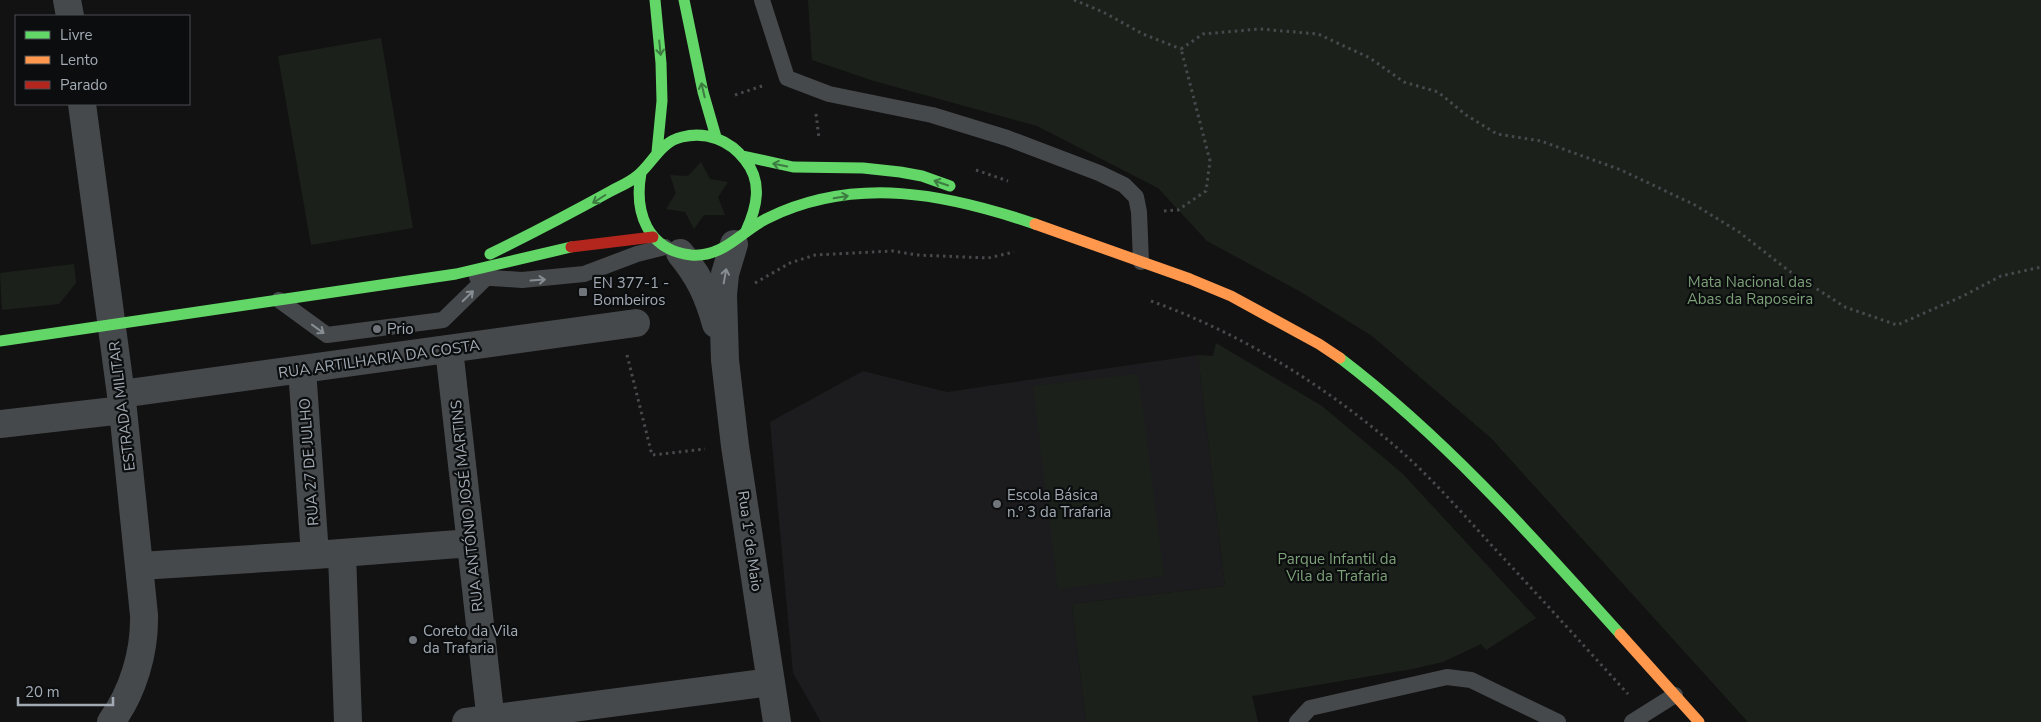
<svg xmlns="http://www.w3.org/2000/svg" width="2041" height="722" font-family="'Nunito Sans',sans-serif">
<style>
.built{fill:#1c1c1e}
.green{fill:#1b211a}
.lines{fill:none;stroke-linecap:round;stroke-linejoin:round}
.path{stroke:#48494d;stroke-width:3;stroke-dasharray:2.5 4;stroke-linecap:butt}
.lane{stroke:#46494b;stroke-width:16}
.street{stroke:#46494b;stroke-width:28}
.fast{stroke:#63d668;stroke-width:11}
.slow{stroke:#ff974d;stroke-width:11}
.jam{stroke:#b3261e;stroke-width:11}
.oneway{stroke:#3c7c40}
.oneway2{stroke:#868e94}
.poi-dot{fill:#70757b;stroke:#0c0d0e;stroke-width:2}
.labels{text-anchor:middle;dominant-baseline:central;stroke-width:4.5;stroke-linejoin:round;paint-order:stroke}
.park-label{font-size:15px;fill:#7ca078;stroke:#0c0d0e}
.poi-label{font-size:15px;fill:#a2abb4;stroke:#0c0d0e;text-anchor:start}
.street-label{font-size:15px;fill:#a2abb4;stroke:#0c0d0e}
</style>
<rect width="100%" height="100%" fill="#121212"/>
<!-- built -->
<path class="built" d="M1198,355L1225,586L1072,604L1086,722H821L793,673L770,422L863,371L947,392Z"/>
<!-- green -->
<path class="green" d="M808,0H2041V722H1748L1491,438L1372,336L1301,292L1207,241L1158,188L1037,126L874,81L812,60Z
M381,38L413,228L311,245L278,56Z
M701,162L710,179L728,182L718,197L725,215H704L694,229L685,212L666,209L676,193L670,175L688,176Z
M74,264L76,283L59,304L2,310L0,273Z
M1216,343L1322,406L1403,474L1536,618L1486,650L1481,644L1443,662L1412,669L1252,696L1258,722H1086L1072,604L1225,586L1198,355L1213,356Z
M1138,374L1164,576L1058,589L1033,386Z"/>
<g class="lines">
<!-- path -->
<path class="path" d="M1074,0L1103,12L1143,34L1181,49
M1181,49L1203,34L1260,29L1318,34L1370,58L1404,82L1438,92L1466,115L1497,134L1541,141L1621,170L1695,205L1739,232L1789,271L1845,307L1897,325L1963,296L2001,276L2041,267
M735,95L765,85
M816,114L819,138
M976,170L1008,181
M1164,211L1178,210L1206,191L1210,161L1181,49
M755,283L790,263L815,255L893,251L917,255L988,258L1014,252
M1151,301C1240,333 1323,384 1395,446C1431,477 1463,514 1495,549C1540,597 1584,646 1628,694
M627,355L652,455L705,449"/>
<!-- lane -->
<path class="lane" d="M762,0L787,78L829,94L932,115L1007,138L1099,173L1124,185L1136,197L1139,212L1141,262
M477,277L522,280L584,274L637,254L665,247
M279,300L327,335L443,320L487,277
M1297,722L1310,708L1447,677L1471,680L1558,722
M1632,722L1675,695"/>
<!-- street -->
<path class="street" d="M67,0L70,16
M82,104L123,410L144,615C145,652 133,692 111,722
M734,244L725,274L723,295L725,360L735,446L777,722
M680,253C699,276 708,295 716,324
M449,349L491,722
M302,369L315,555
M121,394L636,323
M0,424L123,410
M342,553L348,722
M140,566L315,555L471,543
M466,722L771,682"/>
<!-- fast -->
<path class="fast" d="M655,0L661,63L662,101L657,152
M684,0L703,92L716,137
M743,156L793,167L863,168L900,172L922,176L950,186
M641,173C634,212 647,250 691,255C724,258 742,230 768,218C856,175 947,194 1035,224
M490,254C531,234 571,213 611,191C620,186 629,183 637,176C653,163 660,142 682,137C706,131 730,140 745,160C763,182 757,207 746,231
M0,341L456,274L571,247
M1340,358C1445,438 1532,536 1620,634"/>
<!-- slow -->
<path class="slow" d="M1035,224L1190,279L1231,296L1319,344L1340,358
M1620,634L1699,722"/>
<!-- jam -->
<path class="jam" d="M571,247L653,237"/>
</g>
<!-- one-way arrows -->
<defs><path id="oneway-shaft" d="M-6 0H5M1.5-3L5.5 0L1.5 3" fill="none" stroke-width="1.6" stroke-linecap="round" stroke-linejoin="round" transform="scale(1.25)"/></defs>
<g class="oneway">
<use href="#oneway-shaft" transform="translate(660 48) rotate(84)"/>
<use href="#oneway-shaft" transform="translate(703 90) rotate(-103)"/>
<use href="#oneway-shaft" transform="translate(780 165) rotate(-169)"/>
<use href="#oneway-shaft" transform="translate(941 183) rotate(-161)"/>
<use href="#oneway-shaft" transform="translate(841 197) rotate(-10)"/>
<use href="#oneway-shaft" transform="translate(599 199) rotate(148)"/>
</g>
<g class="oneway2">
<use href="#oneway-shaft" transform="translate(725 276) rotate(-80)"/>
<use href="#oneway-shaft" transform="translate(538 280) rotate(-4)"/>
<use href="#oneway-shaft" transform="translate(468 296) rotate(-44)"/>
<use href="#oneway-shaft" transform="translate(318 329) rotate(36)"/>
</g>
<!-- markers -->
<g class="poi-dot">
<rect x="578" y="287" width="10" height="10" rx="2.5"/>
<circle cx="377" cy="329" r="5"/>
<circle cx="997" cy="504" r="5"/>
<circle cx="413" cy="640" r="5"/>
</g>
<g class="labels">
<!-- park labels -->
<g class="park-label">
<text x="1750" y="282">Mata Nacional das<tspan x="1750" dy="17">Abas da Raposeira</tspan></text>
<text x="1337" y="559">Parque Infantil da<tspan x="1337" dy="17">Vila da Trafaria</tspan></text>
</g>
<!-- poi labels -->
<g class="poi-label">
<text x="593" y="283">EN 377-1 -<tspan x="593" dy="17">Bombeiros</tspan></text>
<text x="387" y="329">Prio</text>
<text x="1007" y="495">Escola Básica<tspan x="1007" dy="17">n.º 3 da Trafaria</tspan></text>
<text x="423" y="631">Coreto da Vila<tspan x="423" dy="17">da Trafaria</tspan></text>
</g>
<!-- street labels -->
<g class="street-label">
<text transform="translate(379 359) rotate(-8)">RUA ARTILHARIA DA COSTA</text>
<text transform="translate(122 406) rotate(-97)">ESTRADA MILITAR</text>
<text transform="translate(309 462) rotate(-94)">RUA 27 DE JULHO</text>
<text transform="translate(467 506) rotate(-96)">RUA ANTÓNIO JOSÉ MARTINS</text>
<text transform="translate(750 541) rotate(82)">Rua 1º de Maio</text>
</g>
</g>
<!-- legend -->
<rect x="15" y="15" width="175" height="90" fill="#0c0d0e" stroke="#484c50"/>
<rect x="25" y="31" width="25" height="8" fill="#63d668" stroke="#484c50"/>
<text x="60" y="40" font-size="15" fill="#a2abb4">Livre</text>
<rect x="25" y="56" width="25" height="8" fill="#ff974d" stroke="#484c50"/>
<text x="60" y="65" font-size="15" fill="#a2abb4">Lento</text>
<rect x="25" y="81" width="25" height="8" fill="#b3261e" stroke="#484c50"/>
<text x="60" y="90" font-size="15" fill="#a2abb4">Parado</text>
<!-- scale -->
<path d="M18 697v8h95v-8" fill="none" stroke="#a2abb4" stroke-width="2.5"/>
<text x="25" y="697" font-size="15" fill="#a2abb4" stroke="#0c0d0e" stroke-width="4" paint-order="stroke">20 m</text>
</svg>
